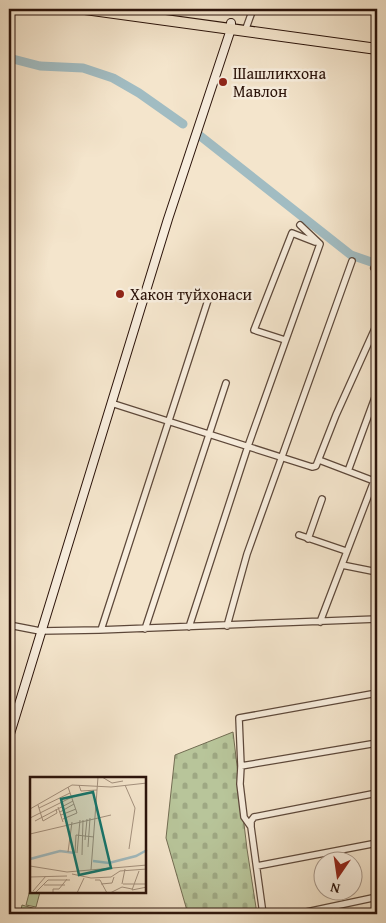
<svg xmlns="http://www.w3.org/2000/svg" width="386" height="923" font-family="'Gentium Book Plus',serif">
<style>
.grass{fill:#b8c59a;stroke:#726c52}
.cemetery{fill:url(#cemetery-stones);stroke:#726c52}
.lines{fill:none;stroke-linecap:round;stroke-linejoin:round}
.river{stroke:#a1bcc2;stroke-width:9}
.street-casing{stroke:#5d483a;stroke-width:8}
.secondary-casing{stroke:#2b130a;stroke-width:10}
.highway-casing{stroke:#2b130a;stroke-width:12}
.street{stroke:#f8eede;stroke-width:5.5}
.secondary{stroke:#f8eede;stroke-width:8}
.highway{stroke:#f4e5cc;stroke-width:10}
.poi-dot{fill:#8f2418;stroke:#f8eede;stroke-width:2}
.labels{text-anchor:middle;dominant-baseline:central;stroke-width:5;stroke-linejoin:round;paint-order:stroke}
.poi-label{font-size:16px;fill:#2b130a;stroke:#f8eede;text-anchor:start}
.inset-river{fill:none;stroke:#a1bcc2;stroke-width:2.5}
.inset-road{fill:none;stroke:#a4917e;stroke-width:1}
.view{fill:#0f766e;fill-opacity:0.15;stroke:#0f766e;stroke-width:2.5}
.inset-edge{fill:none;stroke:#2b130a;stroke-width:2.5}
</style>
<defs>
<pattern id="cemetery-stones" width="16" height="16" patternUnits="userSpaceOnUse" patternTransform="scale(1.25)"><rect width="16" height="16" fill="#b8c59a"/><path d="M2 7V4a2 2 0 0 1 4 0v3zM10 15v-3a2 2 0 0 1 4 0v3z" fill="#9ea883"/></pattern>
</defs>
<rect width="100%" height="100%" fill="#f4e5cc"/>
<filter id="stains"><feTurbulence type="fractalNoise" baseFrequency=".004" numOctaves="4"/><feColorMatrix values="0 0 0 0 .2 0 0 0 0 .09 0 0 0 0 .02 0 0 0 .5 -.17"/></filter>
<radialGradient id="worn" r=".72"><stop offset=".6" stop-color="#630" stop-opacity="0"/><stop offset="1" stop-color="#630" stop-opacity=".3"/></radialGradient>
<!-- grass -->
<path class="grass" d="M31,886V892H40L36,907L26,905Z
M22,905L36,909L34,914H20Z"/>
<!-- cemetery -->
<path class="cemetery" d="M233,732L247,849L257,914H188L166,838L175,755Z"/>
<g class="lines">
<!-- river -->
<path class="river" d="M9,58L40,66L83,68L113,78L139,93L183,124
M199,135L351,255L377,264"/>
<!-- street casing -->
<g class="street-casing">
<path id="street" d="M245,31L253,9
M374,268L377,270
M285,340L254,330L292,233L315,242
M111,403L312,467L316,466L336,415L377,324
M319,460L374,481
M348,471L377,392
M299,535L346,551
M308,539L322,499
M342,565L377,572
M320,622L377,473
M9,625L40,631L99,630L377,619
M227,626L247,554L352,261
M189,627L248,446L320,244L300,225
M145,629L226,383
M101,630L208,300
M241,766L377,743
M251,827V821L254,817L377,793
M257,866L377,843
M263,914L251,827L244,817L240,784L241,766L239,718L377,693
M297,914L377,897"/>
</g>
<!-- secondary casing -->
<g class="secondary-casing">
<path id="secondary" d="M9,737L168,219L231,29V23"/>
</g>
<!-- highway casing -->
<g class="highway-casing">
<path id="highway" d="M85,9L377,49"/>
</g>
<!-- street -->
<use href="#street" class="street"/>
<!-- secondary -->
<use href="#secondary" class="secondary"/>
<!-- highway -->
<use href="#highway" class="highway"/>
</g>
<!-- markers -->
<g class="poi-dot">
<circle cx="223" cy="82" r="5"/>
<circle cx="120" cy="294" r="5"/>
</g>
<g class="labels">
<!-- poi labels -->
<g class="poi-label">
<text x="233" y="73">Шашликхона<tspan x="233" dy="18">Мавлон</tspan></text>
<text x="130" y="294">Хакон туйхонаси</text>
</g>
</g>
<!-- overview -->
<g transform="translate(30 777)">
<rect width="116" height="116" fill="#f4e5cc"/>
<path class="inset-river" d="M0,82L30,74L45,76M63,84L79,86L106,79L117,73"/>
<path class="inset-road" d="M72,0L82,6L93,4M49,8L51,14L67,13M95,8L105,31L99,72M8,28L13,44L27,36L26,32M28,30L33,45M9,31L40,16M0,32L42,8L81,10L117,6M30,35L44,27M31,38L46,32M0,41L42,20M33,42L47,36L38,10M5,44L43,24M0,57L81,38M55,63L57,42M58,70L60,41M38,75L42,45M45,76L46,58L64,60M47,76L50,43M52,78L53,43M0,89L37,95L117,88M61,93L68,0M109,94L102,113L117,110M42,97L61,101L81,100L90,94L117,92M0,100L37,99M65,103H70L77,116M71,107L82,106L84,100M92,107L95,92M93,107H117M14,108H35M3,114L16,99M5,116L18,103H40M23,116V112H29L37,102M47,116L54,101M80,116L92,110L102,112"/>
<path class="view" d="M63,15L81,91L49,98L31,22Z"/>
<rect width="116" height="116" class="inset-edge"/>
</g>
<!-- margin -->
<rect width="386" height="923" fill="none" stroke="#f4e5cc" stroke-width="30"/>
<rect x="10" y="10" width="366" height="903" fill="none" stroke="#2b130a" stroke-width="2.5"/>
<rect x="15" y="15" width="356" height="893" fill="none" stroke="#2b130a"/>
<!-- north arrow -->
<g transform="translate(338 876) rotate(193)"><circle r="24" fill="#f8eede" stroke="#a69689"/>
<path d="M0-4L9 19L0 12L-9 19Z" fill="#8f2418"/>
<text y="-8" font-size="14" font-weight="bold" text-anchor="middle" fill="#2b130a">N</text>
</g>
<rect width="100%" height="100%" filter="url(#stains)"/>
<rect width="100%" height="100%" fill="url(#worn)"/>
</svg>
